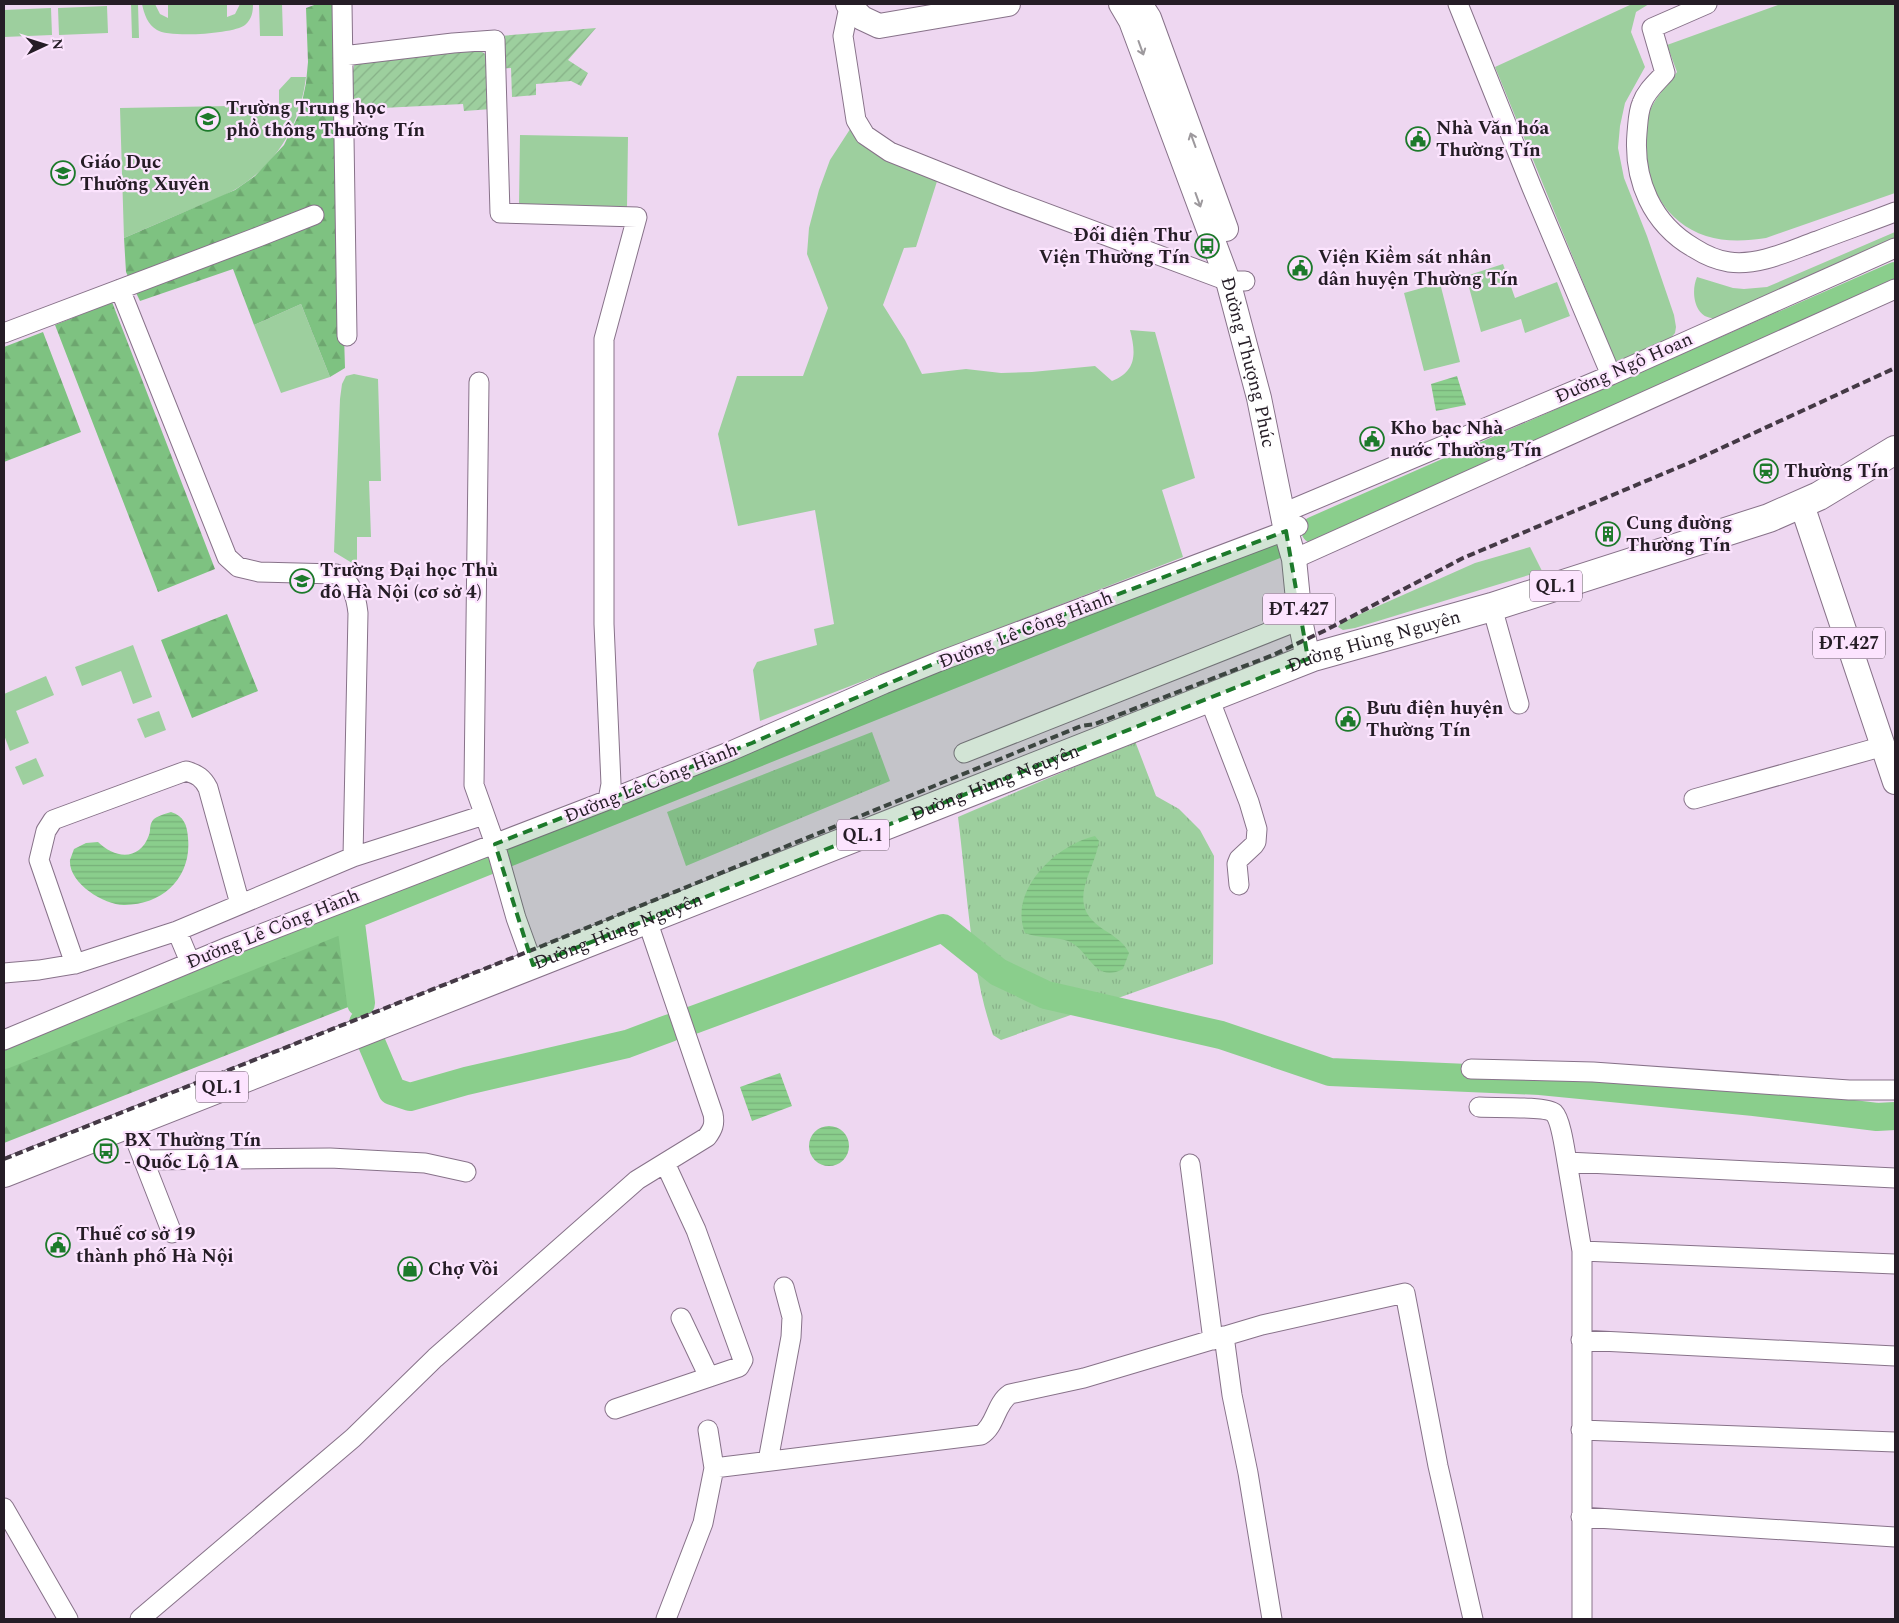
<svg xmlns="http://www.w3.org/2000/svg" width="1899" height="1623" font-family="Spectral,serif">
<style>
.grass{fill:#9dcf9e}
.forest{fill:url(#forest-firs)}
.park{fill:url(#park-tufts)}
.garden{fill:url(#garden-furrows)}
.water{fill:url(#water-rules)}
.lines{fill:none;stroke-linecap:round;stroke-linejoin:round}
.river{stroke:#8ace8c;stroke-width:28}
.minor-casing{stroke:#877289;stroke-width:21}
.major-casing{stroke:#877289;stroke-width:26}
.highway-casing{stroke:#877289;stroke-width:30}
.minor{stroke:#fff;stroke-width:19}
.major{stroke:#fff;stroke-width:24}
.highway{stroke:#fff;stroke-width:28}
.rail{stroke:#443945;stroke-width:4;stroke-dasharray:8 4;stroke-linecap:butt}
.oneway{stroke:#9d999d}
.marked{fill:#1d7a2b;fill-opacity:0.2;stroke:#1d7a2b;stroke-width:4;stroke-dasharray:10 6;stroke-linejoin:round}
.labels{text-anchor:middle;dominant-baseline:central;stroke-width:4.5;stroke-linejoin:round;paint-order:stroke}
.shield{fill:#fce4fe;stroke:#665967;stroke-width:1}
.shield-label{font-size:18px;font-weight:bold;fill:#251d26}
.poi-label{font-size:19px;font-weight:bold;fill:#251d26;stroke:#fce4fe;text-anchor:start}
.street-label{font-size:19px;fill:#251d26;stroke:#fce4fe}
</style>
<defs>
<pattern id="forest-firs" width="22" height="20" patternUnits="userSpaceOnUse" patternTransform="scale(1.25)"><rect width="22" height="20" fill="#7ec281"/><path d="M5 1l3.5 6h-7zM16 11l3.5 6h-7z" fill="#6da66f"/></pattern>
<pattern id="park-tufts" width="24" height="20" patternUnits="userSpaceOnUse" patternTransform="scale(1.25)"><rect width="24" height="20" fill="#9dcf9e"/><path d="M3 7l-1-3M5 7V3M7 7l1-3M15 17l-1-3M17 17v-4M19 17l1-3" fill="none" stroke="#87b188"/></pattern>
<pattern id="garden-furrows" width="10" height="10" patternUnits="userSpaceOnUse" patternTransform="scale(1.25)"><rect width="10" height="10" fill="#9dcf9e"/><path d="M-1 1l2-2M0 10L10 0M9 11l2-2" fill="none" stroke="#87b188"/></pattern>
<pattern id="water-rules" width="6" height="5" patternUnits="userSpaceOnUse" patternTransform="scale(1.25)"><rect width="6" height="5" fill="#8ace8c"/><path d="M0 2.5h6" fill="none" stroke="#77b079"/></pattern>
</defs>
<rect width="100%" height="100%" fill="#eed7f1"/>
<!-- grass -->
<path class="grass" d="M131,4H138L139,38H132Z
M142,4H155L160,14L168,18V4H227V17L235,14L240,4H253C253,12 252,19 245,25C234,34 169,38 157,30C148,25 144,14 142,4Z
M259,4H282L283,36H260Z
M1632,4H1649L1636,12L1631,32L1645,67L1625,103L1620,126L1618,148L1624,178L1647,236L1674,315L1676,327L1675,333L1669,340L1617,365L1495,67Z
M1781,4H1895V193L1766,238C1746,241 1725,242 1706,236C1656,220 1636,163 1648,116C1653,99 1667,86 1677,72L1667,45Z
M107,6L108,33L59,35L58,8Z
M51,8L52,35L4,37V10Z
M291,77H306C300,125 277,164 236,189C223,197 207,202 194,208C170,218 147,228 124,238L120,108L279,105V90Z
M856,120L940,172L916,247L904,248L883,305L905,340L922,374L966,369L1001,373L1032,372L1095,366L1112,381C1137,371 1136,353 1130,330L1155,332L1195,478L1162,490L1183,557L760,721L753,670L757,662L817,645L814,629L834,624L815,510L738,526L718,434L737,376H803L828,308L807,254L809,228L819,190L830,160Z
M520,135L628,137L627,207L519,205Z
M1895,232V239L1717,318C1695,321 1690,293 1697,277L1733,288L1744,289L1767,287Z
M1503,264L1515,298L1557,282L1570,316L1525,333L1521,319L1481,332L1466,276Z
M1440,283L1460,362L1424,371L1404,293Z
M301,304L330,377L281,393L254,325Z
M354,374L378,379L381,481H369L371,537H357V566L334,552L340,399L342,384L346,376Z
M1530,547L1542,571L1355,628L1343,630L1338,627L1340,624L1349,619L1475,563Z
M133,645L152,697L133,704L121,671L82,686L75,667Z
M46,676L54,695L16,711L29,743L10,751L4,735V694Z
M159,711L166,730L145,738L137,719Z
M36,758L44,776L23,785L15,767Z"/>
<!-- forest -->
<path class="forest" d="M317,4H334L345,368L330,377L301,304L254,325L233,269L140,301L126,272L124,238L235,190L255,176L284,145L300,112L306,83L308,62L306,8Z
M112,302L215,569L158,592L55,325Z
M43,332L81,432L4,462V347Z
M227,614L258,691L192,718L161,640Z
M341,926L371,998L4,1143V1066Z"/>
<!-- park -->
<path class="park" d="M872,732L890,781L686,866L667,812Z
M1135,741L1156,796L1179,809L1200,830L1214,856L1213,964L1001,1040L993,1035C970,967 967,888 958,817Z"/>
<!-- garden -->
<path class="garden" d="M596,28L568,60L588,73L581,86L571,81L536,84V95L512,97L511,68L500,69V36Z
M474,48L484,53L490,59L492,109L464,111L463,104L382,108L381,114H353V70L355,63Z"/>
<!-- water -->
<path class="water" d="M1457,376L1466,405L1436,411L1431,384Z
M171,812C184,816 187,825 188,838C192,877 163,905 125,905C105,906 68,883 70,860C71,857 73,852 74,849L86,843L98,842C115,859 140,861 149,835C151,830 149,825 153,820C157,816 165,814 171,812Z
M1095,836L1099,841C1095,871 1065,902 1100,927C1111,935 1123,940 1129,953L1123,969C1094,984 1090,950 1068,941C1054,936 1039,939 1025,933C1008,890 1056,845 1095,836Z
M780,1073L792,1106L752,1121L740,1087Z
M809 1146a20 20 0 1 1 40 0a20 20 0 1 1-40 0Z"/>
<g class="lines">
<!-- river -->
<path class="river" d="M1315,530L1895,276
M350,915L361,1003
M693,1020L943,928L998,972L1046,995L1221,1035L1330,1072L1540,1081L1754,1102L1877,1117L1895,1116
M363,1023L392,1091L410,1097L466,1081L627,1044L670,1028
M4,1055L1280,543"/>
<!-- minor casing -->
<g class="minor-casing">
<path id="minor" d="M342,4L347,336
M1458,4L1532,188L1611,375
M1707,4L1652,28L1665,73C1657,82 1646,91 1642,103C1638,112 1638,123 1637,133C1633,180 1652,224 1694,248C1705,255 1715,260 1729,262C1759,266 1789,251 1817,241C1843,231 1869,222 1895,212
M849,7L843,36L856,120L865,135L890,152L940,172L1008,199L1228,281H1245
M343,56L453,43L495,40L500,213L637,217L604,339V624L611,784L608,800
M120,289L227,557L238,567L259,572L336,574C352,582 356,595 358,613L353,857
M4,333L258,237L314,215
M479,382L474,785L495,844L516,918L533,965
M1295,508L1611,375L1895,248
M1294,559L1895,289
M1492,607L1519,704
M1209,698L1249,802L1257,829L1256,842L1254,845L1239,859L1237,864L1239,885
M964,753L1300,620
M1694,799L1884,746
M177,931L190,962
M75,964L39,860L46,831L53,820L186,771C197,774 203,778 208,788L240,904
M4,973L39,970L75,964L177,931L353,857L484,815
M4,1040L230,946L608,800L731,751L884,684L938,662L1298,526
M1471,1069L1593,1072L1849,1090H1895
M1479,1107C1492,1108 1546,1106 1554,1113C1561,1120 1565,1151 1567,1162L1895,1178
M129,1123L172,1233
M143,1160L330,1158L425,1163L466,1172
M1567,1162L1582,1251V1619
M1190,1164L1213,1340
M1582,1251L1895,1264
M681,1318L709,1377
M1224,1336L1232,1395L1248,1473L1272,1619
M1581,1340L1895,1356
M615,1409L739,1367L743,1360L696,1230L665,1163
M1581,1430L1895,1442
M768,1461L791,1337L792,1317L784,1287
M714,1468L981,1435C996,1426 995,1404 1010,1394L1084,1378L1262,1325L1405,1293L1438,1466L1473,1619
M4,1508L68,1619
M1581,1517L1895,1537
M140,1619L353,1438L435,1358L637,1180L707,1137C713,1129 715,1124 713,1114L647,920
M666,1619L703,1523L714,1468L708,1430"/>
</g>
<!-- major casing -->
<g class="major-casing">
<g id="major">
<path d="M848,4L862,18L879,26L1008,4"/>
<path id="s1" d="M1121,4L1131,21L1228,281L1259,398L1286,531L1294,559L1300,620L1308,659"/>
<path d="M1140,4L1149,18L1226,229"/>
<path d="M1802,505L1895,782"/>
</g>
</g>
<!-- highway casing -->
<g class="highway-casing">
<g id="highway">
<path id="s2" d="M4,1173L1313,657L1492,607L1769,518L1819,496L1895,450"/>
</g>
</g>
<!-- minor -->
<use href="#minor" class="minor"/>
<!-- major -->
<use href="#major" class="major"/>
<!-- highway -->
<use href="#highway" class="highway"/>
<!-- rail -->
<path class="rail" d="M4,1159L542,946L1081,726L1095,724L1273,655L1326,630L1463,558L1691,462L1895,368"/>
</g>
<!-- one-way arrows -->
<defs><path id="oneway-shaft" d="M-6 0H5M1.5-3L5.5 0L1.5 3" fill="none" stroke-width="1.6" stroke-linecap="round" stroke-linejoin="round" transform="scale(1.25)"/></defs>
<g class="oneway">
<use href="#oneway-shaft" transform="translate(1141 48) rotate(70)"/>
<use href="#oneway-shaft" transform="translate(1193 140) rotate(-110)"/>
<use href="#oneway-shaft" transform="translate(1198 200) rotate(70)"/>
</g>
<!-- marked area -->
<path class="marked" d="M1286,531L1308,659L533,965L495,844L752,743L938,662Z"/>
<!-- icons -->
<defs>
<g id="school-ring" transform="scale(1.25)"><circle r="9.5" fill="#fce4fe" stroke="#1d7a2b" stroke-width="1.5"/><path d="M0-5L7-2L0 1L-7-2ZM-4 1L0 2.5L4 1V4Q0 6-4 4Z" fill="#1d7a2b"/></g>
<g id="civic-ring" transform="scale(1.25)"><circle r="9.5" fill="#fce4fe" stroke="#1d7a2b" stroke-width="1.5"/><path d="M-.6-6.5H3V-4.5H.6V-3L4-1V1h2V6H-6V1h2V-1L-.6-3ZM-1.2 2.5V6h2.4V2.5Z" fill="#1d7a2b"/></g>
<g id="bus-ring" transform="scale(1.25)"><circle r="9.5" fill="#fce4fe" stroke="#1d7a2b" stroke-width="1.5"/><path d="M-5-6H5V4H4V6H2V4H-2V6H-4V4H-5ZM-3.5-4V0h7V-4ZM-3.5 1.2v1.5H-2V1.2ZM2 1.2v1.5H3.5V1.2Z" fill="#1d7a2b"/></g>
<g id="station-ring" transform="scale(1.25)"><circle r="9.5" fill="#fce4fe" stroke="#1d7a2b" stroke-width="1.5"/><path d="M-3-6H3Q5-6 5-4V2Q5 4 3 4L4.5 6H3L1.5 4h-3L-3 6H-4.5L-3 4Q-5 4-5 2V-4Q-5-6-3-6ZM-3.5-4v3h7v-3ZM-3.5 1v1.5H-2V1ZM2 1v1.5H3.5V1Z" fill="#1d7a2b"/></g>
<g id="building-ring" transform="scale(1.25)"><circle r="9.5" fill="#fce4fe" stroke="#1d7a2b" stroke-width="1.5"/><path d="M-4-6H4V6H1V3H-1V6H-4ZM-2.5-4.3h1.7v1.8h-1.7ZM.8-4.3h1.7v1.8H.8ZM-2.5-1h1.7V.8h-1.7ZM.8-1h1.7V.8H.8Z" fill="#1d7a2b"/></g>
<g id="university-ring" transform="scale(1.25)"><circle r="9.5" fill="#fce4fe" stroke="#1d7a2b" stroke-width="1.5"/><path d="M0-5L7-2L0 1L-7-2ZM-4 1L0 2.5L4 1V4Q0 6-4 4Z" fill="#1d7a2b"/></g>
<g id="shop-ring" transform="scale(1.25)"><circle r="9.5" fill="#fce4fe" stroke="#1d7a2b" stroke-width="1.5"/><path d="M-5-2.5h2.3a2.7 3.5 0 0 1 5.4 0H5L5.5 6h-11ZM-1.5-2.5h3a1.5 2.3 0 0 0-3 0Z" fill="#1d7a2b"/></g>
</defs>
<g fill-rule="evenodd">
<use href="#school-ring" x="208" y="119"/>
<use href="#civic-ring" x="1418" y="139"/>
<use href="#school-ring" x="63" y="173"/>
<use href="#bus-ring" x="1207" y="246"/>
<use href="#civic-ring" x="1300" y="268"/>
<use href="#civic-ring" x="1372" y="439"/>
<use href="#station-ring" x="1766" y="471"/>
<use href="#building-ring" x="1608" y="534"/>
<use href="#university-ring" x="302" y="581"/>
<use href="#civic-ring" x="1348" y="719"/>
<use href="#bus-ring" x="106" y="1151"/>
<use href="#civic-ring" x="58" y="1245"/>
<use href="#shop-ring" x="410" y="1269"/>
</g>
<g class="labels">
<!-- shield labels -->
<g class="shield">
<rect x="1530" y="570.5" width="52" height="31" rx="4"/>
<rect x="1263" y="593.5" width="72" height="31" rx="4"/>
<rect x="1813" y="627.5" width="72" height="31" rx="4"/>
<rect x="837" y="819.5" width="52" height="31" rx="4"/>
<rect x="196" y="1071.5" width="52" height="31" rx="4"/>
</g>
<g class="shield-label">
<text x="1556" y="586">QL.1</text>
<text x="1299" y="609">ĐT.427</text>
<text x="1849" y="643">ĐT.427</text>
<text x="863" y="835">QL.1</text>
<text x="222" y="1087">QL.1</text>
</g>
<!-- poi labels -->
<g class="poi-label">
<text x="226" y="108">Trường Trung học<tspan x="226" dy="22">phổ thông Thường Tín</tspan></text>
<text x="1436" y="128">Nhà Văn hóa<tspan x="1436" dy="22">Thường Tín</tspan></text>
<text x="80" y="162">Giáo Dục<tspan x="80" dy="22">Thường Xuyên</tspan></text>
<text x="1190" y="235" text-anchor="end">Đối diện Thư<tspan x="1190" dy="22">Viện Thường Tín</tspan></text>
<text x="1318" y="257">Viện Kiểm sát nhân<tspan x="1318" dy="22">dân huyện Thường Tín</tspan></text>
<text x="1390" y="428">Kho bạc Nhà<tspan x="1390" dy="22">nước Thường Tín</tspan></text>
<text x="1784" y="471">Thường Tín</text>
<text x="1626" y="523">Cung đường<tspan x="1626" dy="22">Thường Tín</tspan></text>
<text x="320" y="570">Trường Đại học Thủ<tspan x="320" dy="22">đô Hà Nội (cơ sở 4)</tspan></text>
<text x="1366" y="708">Bưu điện huyện<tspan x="1366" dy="22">Thường Tín</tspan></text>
<text x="124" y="1140">BX Thường Tín<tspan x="124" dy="22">- Quốc Lộ 1A</tspan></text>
<text x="76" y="1234">Thuế cơ sở 19<tspan x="76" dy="22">thành phố Hà Nội</tspan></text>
<text x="428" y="1269">Chợ Vồi</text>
</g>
<!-- street labels -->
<g class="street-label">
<text stroke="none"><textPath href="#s1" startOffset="381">Đường Thượng Phúc</textPath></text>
<text transform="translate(1624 368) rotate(-24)">Đường Ngô Hoan</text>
<text transform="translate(1026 630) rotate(-21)">Đường Lê Công Hành</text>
<text stroke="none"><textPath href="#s2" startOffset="1470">Đường Hùng Nguyên</textPath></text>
<text transform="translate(651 783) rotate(-22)">Đường Lê Công Hành</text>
<text stroke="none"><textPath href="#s2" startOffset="1065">Đường Hùng Nguyên</textPath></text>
<text transform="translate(273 929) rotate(-22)">Đường Lê Công Hành</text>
<text stroke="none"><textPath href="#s2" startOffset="660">Đường Hùng Nguyên</textPath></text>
</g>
</g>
<!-- border -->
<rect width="1899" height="1623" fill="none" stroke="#251d26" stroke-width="10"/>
<!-- north arrow -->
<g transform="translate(45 45) rotate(86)" stroke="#fce4fe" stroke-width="4" paint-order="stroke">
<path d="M0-4L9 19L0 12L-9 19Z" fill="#251d26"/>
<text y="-8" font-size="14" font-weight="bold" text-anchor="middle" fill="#251d26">N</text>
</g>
</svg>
